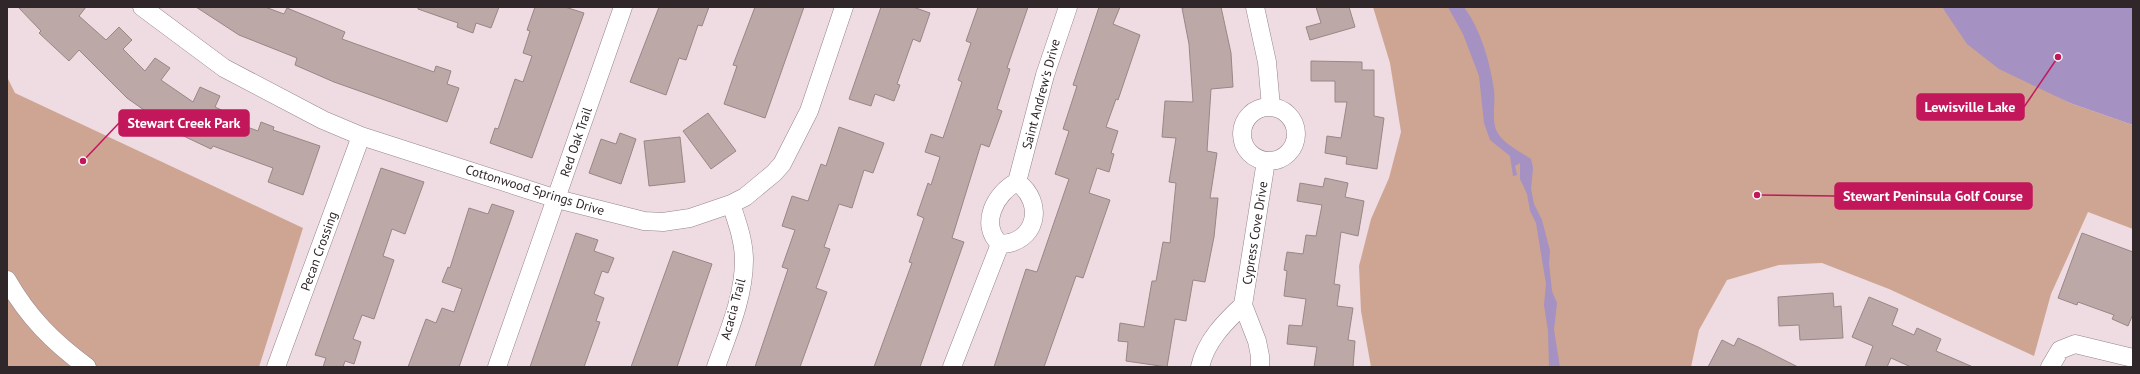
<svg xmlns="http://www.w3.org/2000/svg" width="2140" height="374" font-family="'PT Sans',sans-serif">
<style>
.green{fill:#cea592}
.water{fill:#a591c2}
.building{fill:#bca8a7;stroke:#998686}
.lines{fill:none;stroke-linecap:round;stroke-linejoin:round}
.minor-casing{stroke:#96848a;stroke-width:19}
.minor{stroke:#fff;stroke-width:18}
.labels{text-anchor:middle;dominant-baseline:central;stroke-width:3;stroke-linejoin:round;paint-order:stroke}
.street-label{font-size:13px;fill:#2f272a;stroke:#fff}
.leader{fill:none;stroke:#c2185b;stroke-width:1.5}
.callout-dot{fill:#c2185b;stroke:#fff;stroke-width:1.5}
.callout{fill:#c2185b;stroke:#c2185b;stroke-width:1.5}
.callout-label{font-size:14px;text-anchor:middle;font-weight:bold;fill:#fff}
</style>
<rect width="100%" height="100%" fill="#efdbe2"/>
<!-- green -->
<path class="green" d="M1373,7H1942L1949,16L2045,90L2070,103L2133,125V229L2088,212L2051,294L2034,356L1889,289L1822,263L1779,265L1727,280L1699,330L1691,367H1371L1361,311L1359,266L1371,219L1389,178L1401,132L1390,63Z
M7,77L15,93L303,228L259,367H7Z"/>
<!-- water -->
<path class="water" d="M1448,7H1464C1481,30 1490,62 1494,90C1496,104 1490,123 1499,135C1506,145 1521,152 1531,159L1533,168L1531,189L1534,204L1542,220L1550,251L1549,263L1552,291L1557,303L1554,330L1560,367H1549L1548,331L1544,305L1546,284L1536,223L1530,211L1527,194L1520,179V163L1515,166L1517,175L1513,176L1510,156L1490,140L1484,123L1479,76L1463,34Z
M1942,7H2133V125L2070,103L1999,69L1967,44Z"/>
<!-- building -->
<path class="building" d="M18,7H86L79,16L106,40L119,27L132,40L123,49L145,71L155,58L170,68L161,80L193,102L200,87L220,96L215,107L228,113L226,119L258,131L261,122L274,127L273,130L320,146L303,195L268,182L273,168L213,146L211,149L175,132L127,98L79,50L69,61L39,33L41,31Z
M196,7H265L284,14L287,8L345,32L342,39L434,72L436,66L451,71L447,84L459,88L447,122L334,82L295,65L297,58L239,35Z
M418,7H499L491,28L476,23L473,33L457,27L458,23L418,9Z
M535,7H565L584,13L532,158L490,143L495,128L498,129L515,79L523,82L532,56L523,53L530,31L527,30Z
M659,7H709L702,26L698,25L686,60L679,58L666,95L630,82Z
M755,7H804L765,118L724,104L737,66L733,65Z
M881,7H913L930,13L920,42L913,39L897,84L900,85L894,101L875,94L871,106L849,99Z
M978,7H1028L1007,68L1010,69L997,109L1002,111L989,147L981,144L952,238L964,242L920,367H874L912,263L909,262L924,218L917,215L928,183L931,185L940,157L925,152L931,134L943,138L962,82L958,80L971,43L966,41Z
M1099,7H1120L1113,24L1140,35L1118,100L1116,99L1106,127L1118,131L1111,153L1114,154L1109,172L1097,168L1089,193L1110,200L1083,278L1076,276L1044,367H994L1026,269L1037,272L1069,179L1055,174L1069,131L1063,129L1077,86L1073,85Z
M1189,7H1221L1231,53L1233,87L1211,89L1207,151L1217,153L1210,198H1218L1214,237L1205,282L1193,280L1186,321L1175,319L1167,367L1126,361L1128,342L1118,341L1120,323L1144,327L1152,281H1156L1163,242L1170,243L1176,183L1169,182L1176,138L1162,137L1165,101L1193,102L1189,44L1182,8Z
M1316,7H1349L1355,27L1310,40L1306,27L1321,23Z
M1311,61L1362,62V70H1374V116L1384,118L1377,169L1346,164L1347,157L1325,153L1327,136L1341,138L1347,102H1335V81H1311Z
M708,113L736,151L711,169L683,131Z
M839,127L884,143L873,173L864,170L852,208L839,204L824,247L830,249L816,288L827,292L800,367H755L788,269L782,267L795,230L782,226L792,196L808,201L821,164L826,166Z
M620,133L636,139L621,184L589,173L601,139L616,144Z
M680,137L685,182L649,186L644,141Z
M381,168L424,182L405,234L392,229L383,256L394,260L374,319L362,315L353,339L361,342L354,364L345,361L343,367H323L326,358L315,355Z
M1325,178L1348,183L1345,197L1364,201L1358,236L1341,232L1334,284L1340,285L1337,306L1353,308L1348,340L1355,341L1353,367H1314L1317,347L1287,344L1289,325L1302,326L1306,299L1284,296L1287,271L1284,270L1287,252L1303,254L1306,235L1316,236L1322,205L1297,201L1300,183L1323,187Z
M492,204L514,211L459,367H408L426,319L436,323L442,308L454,312L462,289L442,282L448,267L450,268L469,208L488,214Z
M576,233L598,240L594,251L614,258L608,273L602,271L594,294L604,298L596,321L600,322L584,367H530Z
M2082,233L2133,252V314L2128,326L2112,319L2114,315L2078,302L2077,305L2058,298Z
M673,251L712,264L677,367H631Z
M1833,293L1834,307L1841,306L1843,338L1800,340L1799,325L1779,326L1778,297Z
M1869,297L1898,309L1892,325L1914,335L1917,328L1941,339L1936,351L1973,367H1911L1891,358L1887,367H1865L1873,346L1852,337Z
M1738,338L1758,347L1798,367H1708L1722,340L1734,346Z"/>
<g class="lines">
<!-- minor casing -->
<g class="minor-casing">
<path id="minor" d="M142,7L224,68L323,120L361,136L557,199L644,221L663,222L690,218L731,204L745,197L774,173L782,164L809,111L844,7
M1255,7L1267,62L1271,107
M1242 134a27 27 0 1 1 54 0a27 27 0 1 1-54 0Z
M1017,182C1046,203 1036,244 1000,244C979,225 995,193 1017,182L1045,75L1068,7
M7,280C28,317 53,342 87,367
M276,367L361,136
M497,367L623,7
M716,367C728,333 744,297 744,260C744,241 737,222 731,204
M952,367L1000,244
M1200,367C1206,341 1224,323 1243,305
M1260,367V356L1257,341L1243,305L1266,161
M2050,367L2060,350L2075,344L2133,358"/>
</g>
<!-- minor -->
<use href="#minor" class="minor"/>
</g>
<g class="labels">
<!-- street labels -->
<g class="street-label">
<text transform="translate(1041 94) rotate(-75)">Saint Andrew's Drive</text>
<text transform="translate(576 142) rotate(-71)">Red Oak Trail</text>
<text transform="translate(535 190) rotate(17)">Cottonwood Springs Drive</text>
<text transform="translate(1255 233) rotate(-81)">Cypress Cove Drive</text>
<text transform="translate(319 251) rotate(-70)">Pecan Crossing</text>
<text transform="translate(733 309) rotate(-75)">Acacia Trail</text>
</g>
</g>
<!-- callouts -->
<path class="leader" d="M2058 57L2024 107M83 161L119 123M1757 195L1835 196"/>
<g class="callout-dot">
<circle cx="2058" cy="57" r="4"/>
<circle cx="83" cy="161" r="4"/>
<circle cx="1757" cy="195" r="4"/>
</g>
<g class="callout">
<rect x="1917" y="94" width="107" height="26" rx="4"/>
<rect x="119" y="110" width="130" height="26" rx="4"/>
<rect x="1835" y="183" width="197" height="26" rx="4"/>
</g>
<g class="callout-label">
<text x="1970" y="112">Lewisville Lake</text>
<text x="184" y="128">Stewart Creek Park</text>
<text x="1933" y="201">Stewart Peninsula Golf Course</text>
</g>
<!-- border -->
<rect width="2140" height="374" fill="none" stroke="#2f272a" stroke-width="16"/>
</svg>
